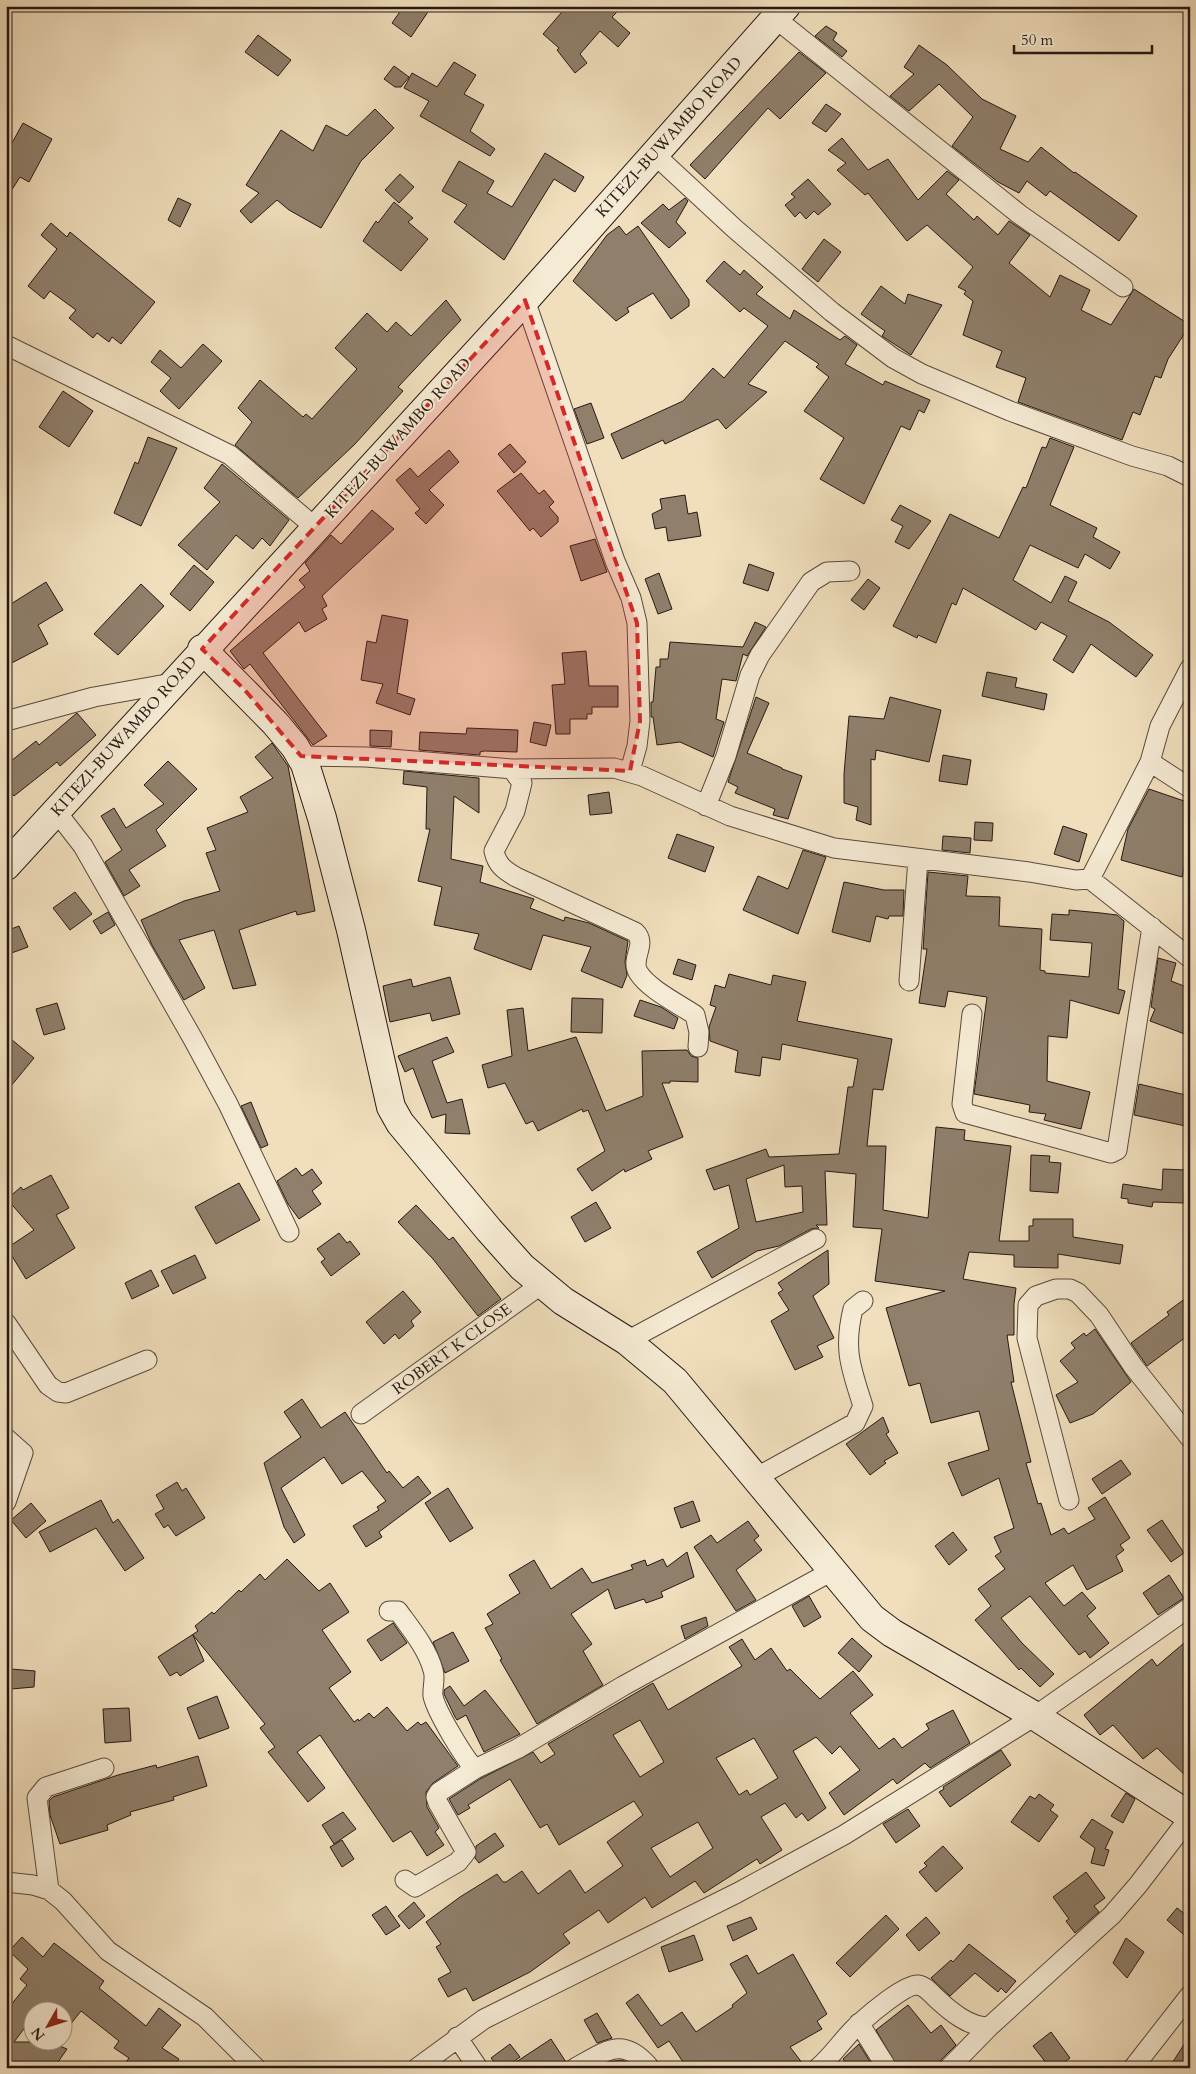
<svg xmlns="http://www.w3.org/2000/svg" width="1196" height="2074" font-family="Cardo,serif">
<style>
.building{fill:#8f7f6b;stroke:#261813;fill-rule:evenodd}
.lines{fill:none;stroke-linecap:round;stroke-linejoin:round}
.street-casing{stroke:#584a3d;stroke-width:21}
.secondary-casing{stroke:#261813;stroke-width:30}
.street{stroke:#f5ead3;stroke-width:19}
.secondary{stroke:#f5ead3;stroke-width:28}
.marked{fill:#d62828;fill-opacity:0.2;stroke:#d62828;stroke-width:4;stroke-dasharray:10 6;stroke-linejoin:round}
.labels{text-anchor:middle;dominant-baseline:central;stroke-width:4;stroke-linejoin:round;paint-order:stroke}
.street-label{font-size:16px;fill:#261813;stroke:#f5ead3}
</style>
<rect width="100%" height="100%" fill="#f0debc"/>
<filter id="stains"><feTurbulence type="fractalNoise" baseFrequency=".004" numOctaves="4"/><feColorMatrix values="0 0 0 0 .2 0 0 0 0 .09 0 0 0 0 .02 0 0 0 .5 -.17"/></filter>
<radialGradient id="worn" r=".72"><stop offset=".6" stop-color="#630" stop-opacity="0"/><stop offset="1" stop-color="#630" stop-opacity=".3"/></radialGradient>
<!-- building -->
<path class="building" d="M404,6H432L411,37L392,23Z
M567,6H623L612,17L630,33L618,47L600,31L580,54L587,63L575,73L557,50L559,48L543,34Z
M826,26L837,33L833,40L847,51L842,57L815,36Z
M258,35L291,60L278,76L245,52Z
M919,45L947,65L982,99L1016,116L1000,149L1028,162L1041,147L1074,173L1075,172L1137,216L1119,241L1050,191L1046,196L1027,181L1019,193L998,182L952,146L973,117L939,84L909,111L890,96L914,74L904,67Z
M799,52L826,73L780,119L768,108L705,179L690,165Z
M454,62L476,75L464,94L484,105L470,131L495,149L490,156L420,116L429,101L404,88L412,73L437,87Z
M394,66L409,77L401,87H395L384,79Z
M826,104L841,114L826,132L812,123Z
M375,109L394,128L361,161L321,228L289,210L277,200L251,223L240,211L259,193L246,185L281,130L313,151L326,125L347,136Z
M23,123L52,139L29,182L20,177L6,199V154Z
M842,138L868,170L888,159L918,200L947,171L959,180L946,194L974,220L977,216L998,235L1009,221L1030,235L1009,263L1050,297L1060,275L1090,290L1081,310L1111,325L1134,289L1190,325L1168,359L1161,378L1155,376L1140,415L1133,412L1122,440L1018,402L1026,378L996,367L1002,351L963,335L973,301L964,294L966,291L958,287L973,267L927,225L907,241L868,193L865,195L837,170L846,163L828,150Z
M545,153L584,177L575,192L554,179L504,260L454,222L467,205L442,191L459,161L494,181L487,193L512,207Z
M400,174L414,187L399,203L385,190Z
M808,179L831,204L818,215L814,211L806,219L800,212L795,217L785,205L795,197L791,194Z
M178,198L191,204L180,227L168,220Z
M685,198L688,201L676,222L686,233L669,248L641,223L663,204L669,210Z
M394,202L413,218L408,222L428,239L401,271L363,241L376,221L378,223Z
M51,223L67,237L70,232L155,302L121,344L112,337L109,342L97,333L93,338L69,318L76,310L50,291L44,299L28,286L57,249L41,235Z
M619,226L626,235L638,226L689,300V306L671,319L653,293L627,308L629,312L616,321L573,281L607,235Z
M824,239L841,252L818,282L802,269Z
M724,261L740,275L744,270L763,287L756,294L790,319L794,310L840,340L845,336L857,345L845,364L883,385L885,381L930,400L924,413L919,410L910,430L901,426L864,504L820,479L844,438L804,411L829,377L816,367L819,364L785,341L748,384L767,392L726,429L718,419L665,444L663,440L622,459L611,434L683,401L713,368L724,378L768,326L744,308L740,312L706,281Z
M881,286L905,304L908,294L942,305L911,355L882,336L885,331L861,314Z
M446,300L461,320L398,387L403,391L355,444L298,498L235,445L252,422L238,408L260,380L303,417L306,414L312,419L357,369L335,348L367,313L387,332L396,322L411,336Z
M203,344L222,361L179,409L160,391L171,378L151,362L160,350L181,368Z
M63,391L93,411L69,447L39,427Z
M591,403L604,438L587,444L574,409Z
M148,437L177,448L141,526L114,513L135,462L138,464Z
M1050,438L1074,447L1050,505L1097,528L1093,537L1120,552L1110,569L1085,554L1078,568L1030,545L1013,580L1051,603L1065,576L1077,582L1068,601L1109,622L1153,655L1136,677L1091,644L1073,673L1053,660L1067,636L1041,622L1036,630L963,588L956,605L952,603L936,643L918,635L917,638L893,626L950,514L999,538L1023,487L1026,488L1042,447L1046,448Z
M510,444L526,462L514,473L498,454Z
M449,450L459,462L429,490L444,505L426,524L415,513L420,509L396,480L410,468L418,477Z
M222,464L289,520L270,546L262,538L253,549L236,535L207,570L178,545L220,502L204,488Z
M521,473L539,494L544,490L554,502L549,507L558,517V522L541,537L533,528L530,531L497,491Z
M685,495L688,514L697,512L701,536L668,541L666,527L655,529L652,514L662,509L660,499Z
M900,505L931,521L909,549L895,542L903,526L891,520Z
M372,510L394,529L322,596L327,606L322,609L327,619L305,632L299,622L263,653L327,736L313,745L250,664L244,669L230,651L305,587L299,580L310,571L305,563L331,535L341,544Z
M595,539L607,572L581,581L570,546Z
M749,564L774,573L768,591L743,583Z
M194,565L214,582L190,611L170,594Z
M659,573L672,609L658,614L645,579Z
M868,579L880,588L864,610L851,600Z
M46,582L63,610L38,625L48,644L6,666V607Z
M141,584L164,606L118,655L94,634Z
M382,615L408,620L397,693L415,699L410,715L376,703L383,684L361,680L367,641L376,643Z
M755,622L766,627L747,656L743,654L736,681L722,679L716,719L724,722L713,757L680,742L657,745L653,717H651V702H653L656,667H660V659H668L670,642L743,647Z
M586,651L589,686H618V707H592V714H587V719H570V734H556L552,685L565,684L562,653Z
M987,672L1017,678L1015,687L1047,694L1044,710L982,696Z
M756,697L769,703L747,753L782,768V769L802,776L788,819L773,815L775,809L735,793L738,787L728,782Z
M890,697L941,710L929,762L876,750L875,760L871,759V825L856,820L858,807L844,803V774L849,716L884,719Z
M77,713L96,735L60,766L57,762L14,796L6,786V765L36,741L39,745Z
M534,722L551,725L546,746L530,742Z
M467,728L518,730L517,752L484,751L480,752V755L419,750L420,732L466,734Z
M370,730L392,731L391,747L370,746Z
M272,743L288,766L315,911L297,915L296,911L239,930L256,985L233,989L214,930L179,940L205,988L184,1000L152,945L141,920L184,901L220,891L206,853L216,850L207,828L248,812L240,797L273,778L255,757Z
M943,755L971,760L967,785L939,781Z
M168,761L197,789L156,830L166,846L129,870L140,886L124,896L105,862L122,850L101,816L114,808L126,828L164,804L144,785Z
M404,771L479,778V813L454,796L451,859L483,866L480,882L534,899L530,908L564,921L565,917L589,923L628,941L625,962L627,975L622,988L581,971L591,947L543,935L531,970L474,949L479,934L434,925L442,887L418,881L430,829H426L427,787L403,784Z
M1149,789L1190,803V845L1182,877L1121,860L1128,829Z
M609,792L612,813L590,815L588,795Z
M975,822L993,823L992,841L974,840Z
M1063,826L1087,834L1079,862L1054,854Z
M677,834L714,847L705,872L668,858Z
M943,836L971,838L970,853L942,850Z
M803,850L826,857L798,934L743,910L758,876L788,889Z
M928,872L968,876L966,896L1000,897L999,926L1042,929L1040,970L1045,971V973L1089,977L1092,943L1050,940L1052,914L1069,915V910L1101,913L1117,915L1124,921L1118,989L1125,991L1119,1014L1070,1000L1067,1038L1048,1036L1047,1081L1090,1092L1081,1129L1044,1120L1046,1114L1029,1112L1030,1105L974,1094L987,997L948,991L945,1007L919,1003L927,949H923Z
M844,882L884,890H904L903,916H889L888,919L876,916L870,942L832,932Z
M75,892L92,914L70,930L53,908Z
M108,912L115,925L101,934L93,921Z
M19,926L28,947L6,955V931Z
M1158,958L1176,963L1171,981L1189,988L1185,999L1190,1001V1036L1150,1021L1155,1009L1151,1007Z
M678,959L696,965L692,980L673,974Z
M729,974L771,985L773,975L806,982L797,1021L892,1039L883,1090L873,1089L867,1146H886L883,1210L928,1218L936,1127L965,1130L964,1140L1011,1146L999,1241H1029V1226H1033V1219H1073V1237L1123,1245L1120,1264L1058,1254V1268L1014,1267V1255L969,1252L963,1279L1016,1288L1014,1304V1335H1007L1014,1382H1011L1031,1462L1026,1463L1038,1504L1041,1503L1051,1535L1064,1528L1068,1534L1095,1519L1088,1508L1105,1497L1130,1538L1120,1545L1124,1550L1116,1556L1123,1571L1087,1590L1073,1565L1045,1583L1064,1606L1082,1592L1096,1608L1087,1616L1109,1643L1090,1658L1085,1651L1079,1655L1030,1596L1001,1618L1022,1643L1054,1674L1040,1687L1021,1668L1019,1670L975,1620L991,1606L978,1589L1005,1569L995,1556L1001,1552L994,1537L1014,1528L999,1478L962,1496L948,1463L989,1450L979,1411L931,1423L920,1383L909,1386L886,1308L945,1291L875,1281L882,1229L853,1227L856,1174L825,1171L827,1225H816L819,1228L811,1229L779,1246L757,1251L712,1278L697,1252L739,1228L729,1185L714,1190L706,1170L766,1149L769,1157L839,1154L848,1087H853L858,1059L782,1044L780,1060L762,1057L760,1076L735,1072L738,1051L710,1041L709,1027L716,1007L710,1005L715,985L725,988ZM784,1165L785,1187L802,1186L803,1212L756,1222L746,1179Z
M450,977L460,1014L432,1021L430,1013L390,1022L383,986L411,979L413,987Z
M572,998L603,999L602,1033L571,1032Z
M640,1000L661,1007L678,1018L674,1029L634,1016Z
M57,1003L65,1029L44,1035L36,1009Z
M523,1008L528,1051L576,1037L606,1111L643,1096L642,1051L687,1050L691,1056L698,1058V1082L670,1081V1083H662L683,1137L648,1151L652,1159L625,1172L624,1169L592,1191L577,1169L605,1151L588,1110L583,1112L582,1109L538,1131L533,1121L526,1124L505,1083L488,1088L482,1065L512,1056L507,1010Z
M6,1035L34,1058L6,1092Z
M447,1037L454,1052L432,1061L447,1103L462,1099L470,1134L445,1133L446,1114L432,1118L413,1068L405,1072L398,1056Z
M1139,1084L1190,1096V1127L1134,1115Z
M251,1102L268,1145L261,1148L241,1106Z
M1031,1155L1050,1156L1049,1162L1061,1163L1058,1193L1030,1191Z
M296,1168L302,1176L312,1169L322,1183L312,1191L321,1204L299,1219L288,1204L277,1181Z
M1163,1169L1186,1170L1184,1203L1153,1202L1152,1207L1128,1203V1199L1121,1198L1123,1184L1162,1190Z
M51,1175L69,1208L56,1215L75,1248L26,1279L7,1248L34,1230L7,1199L21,1187L23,1190Z
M239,1183L260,1220L216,1244L195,1207Z
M596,1202L611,1228L585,1242L571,1217Z
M416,1205L449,1240L453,1237L501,1299L478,1316L433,1259L398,1222Z
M339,1233L347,1243L350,1241L360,1254L331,1276L321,1262L325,1259L317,1249Z
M828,1250L829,1284L813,1296L834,1338L817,1346L823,1357L795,1370L771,1321L789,1310L778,1293L783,1290L778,1283Z
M195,1255L206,1278L173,1294L161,1271Z
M151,1270L159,1286L132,1299L125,1283Z
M403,1291L421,1312L411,1321L414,1326L399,1339L395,1334L384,1344L366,1322Z
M1190,1295V1334L1147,1366L1131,1343L1169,1315L1167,1312Z
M1095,1329L1131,1382L1093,1414L1070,1423L1056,1395L1078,1382L1060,1361L1075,1348L1071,1343L1084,1333L1086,1336Z
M302,1399L321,1428L345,1412L387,1473L389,1471L403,1488L418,1476L431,1493L379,1532L382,1537L366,1547L353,1526L379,1510L377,1507L386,1501L362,1471L342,1484L324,1457L281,1488L305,1535L294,1543L284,1527L264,1463L301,1437L284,1412Z
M883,1417L889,1432L886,1434L898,1453L884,1461L886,1463L870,1475L846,1444Z
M1121,1460L1131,1474L1102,1494L1092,1479Z
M177,1482L182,1491L186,1488L205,1518L176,1536L168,1525L164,1528L155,1514L164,1509L156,1495Z
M448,1488L473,1528L450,1542L425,1503Z
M101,1500L113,1523L118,1519L144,1558L125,1571L96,1528L50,1552L39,1532Z
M693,1501L700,1521L681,1528L674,1508Z
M31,1503L46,1521L26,1538L11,1520Z
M1162,1520L1184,1553L1171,1562L1147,1530Z
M748,1521L759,1536L754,1540L762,1550L736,1570L756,1600L736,1611L694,1547L711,1535L717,1543Z
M953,1532L967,1550L949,1565L935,1546Z
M687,1552L694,1577L661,1592L663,1597L646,1603L644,1599L615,1609L608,1589L571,1614L592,1644L583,1651L603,1685L537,1724L500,1660L502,1659L485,1628L493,1624L487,1614L520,1593L509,1575L534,1560L551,1589L582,1568L592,1583L633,1569L631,1565L645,1560L647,1566L663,1559L667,1567Z
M287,1559L319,1591L330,1583L349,1612L322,1630L351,1672L329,1688L354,1722L358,1719L359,1721L369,1713L374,1718L387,1707L407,1731L418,1722L421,1725L426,1722L458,1766L433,1783L426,1792L427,1807L439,1828L435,1832L444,1845L427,1856L411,1831L393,1842L320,1735L297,1752L325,1788L308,1802L268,1752L275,1747L260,1728L265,1724L193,1635L204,1661L180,1676L177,1672L170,1676L158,1657L198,1631L195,1626L212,1612L214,1614L239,1590L241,1592L260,1574L265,1580Z
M1169,1575L1184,1598L1158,1615L1143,1593Z
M809,1596L821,1617L804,1627L792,1606Z
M706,1617L708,1626L685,1639L681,1626Z
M393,1623L407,1643L381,1661L367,1640Z
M453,1632L469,1661L445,1673L433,1642Z
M852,1638L872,1656L859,1672L838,1653Z
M1190,1638V1780L1157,1748L1143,1759L1113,1725L1100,1735L1084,1715L1152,1659L1157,1666Z
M742,1639L755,1660L771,1648L787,1671L790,1669L820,1699L853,1671L873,1695L850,1713L879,1749L894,1738L902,1748L929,1729L926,1724L953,1710L970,1743L930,1768L925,1763L897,1784L893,1779L844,1815L829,1793L860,1770L840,1746L832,1754L816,1737L793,1751L826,1808L808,1821L802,1813L796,1818L785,1803L761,1817L782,1850L760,1864L757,1859L704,1893L695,1881L652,1908L645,1897L608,1923L599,1910L563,1934L570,1943L530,1972L473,2001L466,1988L448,1997L438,1979L451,1972L436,1947L441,1944L426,1922L460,1897L497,1874L503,1882H506L522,1871L538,1894L570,1870L585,1893L623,1866L607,1842L643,1815L634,1801L559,1845L547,1824L540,1828L510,1779L468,1805L470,1808L458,1815L449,1799L480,1779L533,1752L541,1763L555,1754L548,1744L653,1683L668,1710L742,1666L729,1647ZM640,1720L664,1762L640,1777L613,1735ZM754,1738L778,1778L750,1795L747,1790L739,1795L716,1758ZM698,1822L713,1848L670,1877L651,1848Z
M11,1669L35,1671L34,1687L11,1689Z
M450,1686L464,1706L485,1690L520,1734L484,1752L466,1715L457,1720L455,1717L444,1694V1690Z
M217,1696L229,1728L199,1739L187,1708Z
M129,1708L131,1741L105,1743L103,1709Z
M1001,1750L1011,1765L950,1807L939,1792L944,1789L943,1787Z
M198,1756L207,1786L173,1797L174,1800L130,1812L131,1815L107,1825L108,1830L60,1844L50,1815L49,1801L53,1797L118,1775L156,1765L157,1768Z
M1126,1793L1135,1799L1123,1823L1111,1816Z
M1039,1794L1054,1805L1050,1810L1058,1816L1039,1842L1011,1822L1030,1796L1035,1799Z
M908,1809L920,1826L896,1843L883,1824Z
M343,1812L356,1829L334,1844L322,1825Z
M1092,1819L1113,1832L1105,1849L1109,1850L1104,1866L1091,1863L1095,1848L1080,1837Z
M495,1833L504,1846L479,1863L475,1858L476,1846Z
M342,1840L354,1859L342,1867L330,1847Z
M943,1846L963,1868L936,1892L919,1872L927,1866L924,1863Z
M1086,1872L1105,1898L1094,1906L1099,1912L1075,1933L1066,1921L1069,1919L1053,1897Z
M414,1902L425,1916L409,1929L398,1916Z
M386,1906L400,1926L386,1935L372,1915Z
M1177,1908L1190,1918V1940L1167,1920Z
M886,1915L899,1929L850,1977L836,1963Z
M751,1917L757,1929L733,1941L727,1926Z
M926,1917L940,1933L919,1951L906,1935Z
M694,1935L703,1960L669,1972L661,1947Z
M22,1937L43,1957L54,1943L104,1981L99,1988L146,2026L159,2008L181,2025L162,2048L179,2059L173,2068H122L129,2058L114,2048L119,2041L81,2011L62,2035V2012H32V2018L14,2042H50L67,2049L54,2068H6V2011L27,1985L20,1979L28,1969L9,1951Z
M1126,1938L1144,1952L1127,1978L1113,1963Z
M969,1944L1016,1981L1006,1993L1001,1988L998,1992L975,1973L950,1996L931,1978L951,1960L953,1962Z
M793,1954L827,2014L817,2021L822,2029L790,2047L806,2068H687L669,2041L658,2048L626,2003L638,1994L661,2026L682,2012L696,2032L733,2007L732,2005L747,1993L730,1964L747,1955L758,1974Z
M908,2005L931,2033L941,2025L956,2045L941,2060L938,2068H898L876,2030Z
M597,2013L612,2038L597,2043L584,2020Z
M1051,2032L1070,2058L1057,2068H1050L1033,2046Z
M1190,2035V2068H1169Z
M551,2039L566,2062L564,2068H507Z
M510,2044L520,2057L505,2068H499L491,2058Z
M859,2044L874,2068H850L843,2059Z
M621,2060L626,2062L629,2068H612L609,2062Z"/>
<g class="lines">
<!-- street casing -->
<g class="street-casing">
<path id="street" d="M775,18L1019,214L1123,287
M653,153L735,229L832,312L893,358L922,374L1010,411L1132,456L1168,466L1190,477
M525,300L615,561L631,598L637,623L640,721L637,746L630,771
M6,345L230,455L316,528
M6,721L94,697L172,683
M301,756L366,757L512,769L614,768L642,776L730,816L834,848L1029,872L1076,880L1090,879L1190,958
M1150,762L1190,788
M512,769L522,783L515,811L494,851C497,865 504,870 516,877L635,932C648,944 630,958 638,972C648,989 679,1004 695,1015L699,1032L698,1047
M706,806L726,756L750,675L760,655L811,582L827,572L850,571
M55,810L83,846L193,1039L228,1104L289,1232
M1090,879L1150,762L1160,726L1190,668
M909,981L918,859
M972,1014L962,1104L965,1113L1111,1153L1117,1150L1152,927
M6,1323L48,1385L58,1392L66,1393L147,1360
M627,1341L816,1239
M361,1414L542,1284
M6,1438L23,1453L6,1502
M757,1477L855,1423L863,1406C851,1368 843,1350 853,1309L863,1301
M1069,1500L1027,1338L1028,1305L1036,1296L1056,1289H1070L1078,1293L1099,1315L1133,1366L1190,1438
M389,1611H398C411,1629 427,1648 433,1670C436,1678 432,1688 433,1696C436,1711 464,1758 475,1769
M405,1880L415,1887L458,1862L466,1852L438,1803L436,1797L439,1792L475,1769L517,1749L623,1686L832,1571
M6,1882L33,1885L49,1890L63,1901L108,1951L205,2017L256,2068
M49,1890L37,1798L46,1787L104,1768
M859,2023L887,2068
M457,2037L478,2068
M417,2068L484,2019L737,1893L844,1835L1035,1716L1190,1607
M575,2068C606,2051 623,2035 650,2068
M818,2068C834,2054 845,2036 860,2023C870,2014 905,1984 918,1985C925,1986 931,1993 936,1998C951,2012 969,2027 989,2027L1112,1915L1138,1885L1190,1817
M949,2068L989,2027
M1133,2068L1190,1995"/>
</g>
<!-- secondary casing -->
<g class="secondary-casing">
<path id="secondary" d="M202,649L275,723L295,747L305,764L322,818L351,930L391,1107L400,1123L489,1230L522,1267L563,1301L627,1341L675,1381L872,1618L892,1633L1035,1716L1190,1816
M6,866L525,300L786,6"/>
</g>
<!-- street -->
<use href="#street" class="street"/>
<!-- secondary -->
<use href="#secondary" class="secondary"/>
</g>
<!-- marked area -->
<path class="marked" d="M525,300L637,623L640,721L630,771L301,756L244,689L202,649Z"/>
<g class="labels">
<!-- street labels -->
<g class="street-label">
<text transform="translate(669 137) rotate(-48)">KITEZI-BUWAMBO ROAD</text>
<text transform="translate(398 438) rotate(-48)">KITEZI-BUWAMBO ROAD</text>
<text transform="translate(124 736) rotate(-48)">KITEZI-BUWAMBO ROAD</text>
<text transform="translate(452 1349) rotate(-36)">ROBERT K CLOSE</text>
</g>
</g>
<!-- margin -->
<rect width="1196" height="2074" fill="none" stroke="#f0debc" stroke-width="25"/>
<rect x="8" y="8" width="1181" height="2059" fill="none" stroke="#261813" stroke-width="2.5"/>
<rect x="12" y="12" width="1171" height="2049" fill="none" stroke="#261813"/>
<!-- north arrow -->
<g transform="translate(48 2026) rotate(231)"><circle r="24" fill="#f5ead3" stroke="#a29686"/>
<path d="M0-4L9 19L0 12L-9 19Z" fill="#8f2418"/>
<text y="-8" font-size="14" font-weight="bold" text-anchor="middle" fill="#261813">N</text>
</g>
<!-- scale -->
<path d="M1014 45v8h138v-8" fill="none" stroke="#261813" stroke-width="2.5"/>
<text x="1021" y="45" font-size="15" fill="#261813" stroke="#f5ead3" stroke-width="4" paint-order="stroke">50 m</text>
<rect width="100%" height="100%" filter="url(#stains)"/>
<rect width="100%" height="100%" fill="url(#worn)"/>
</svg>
